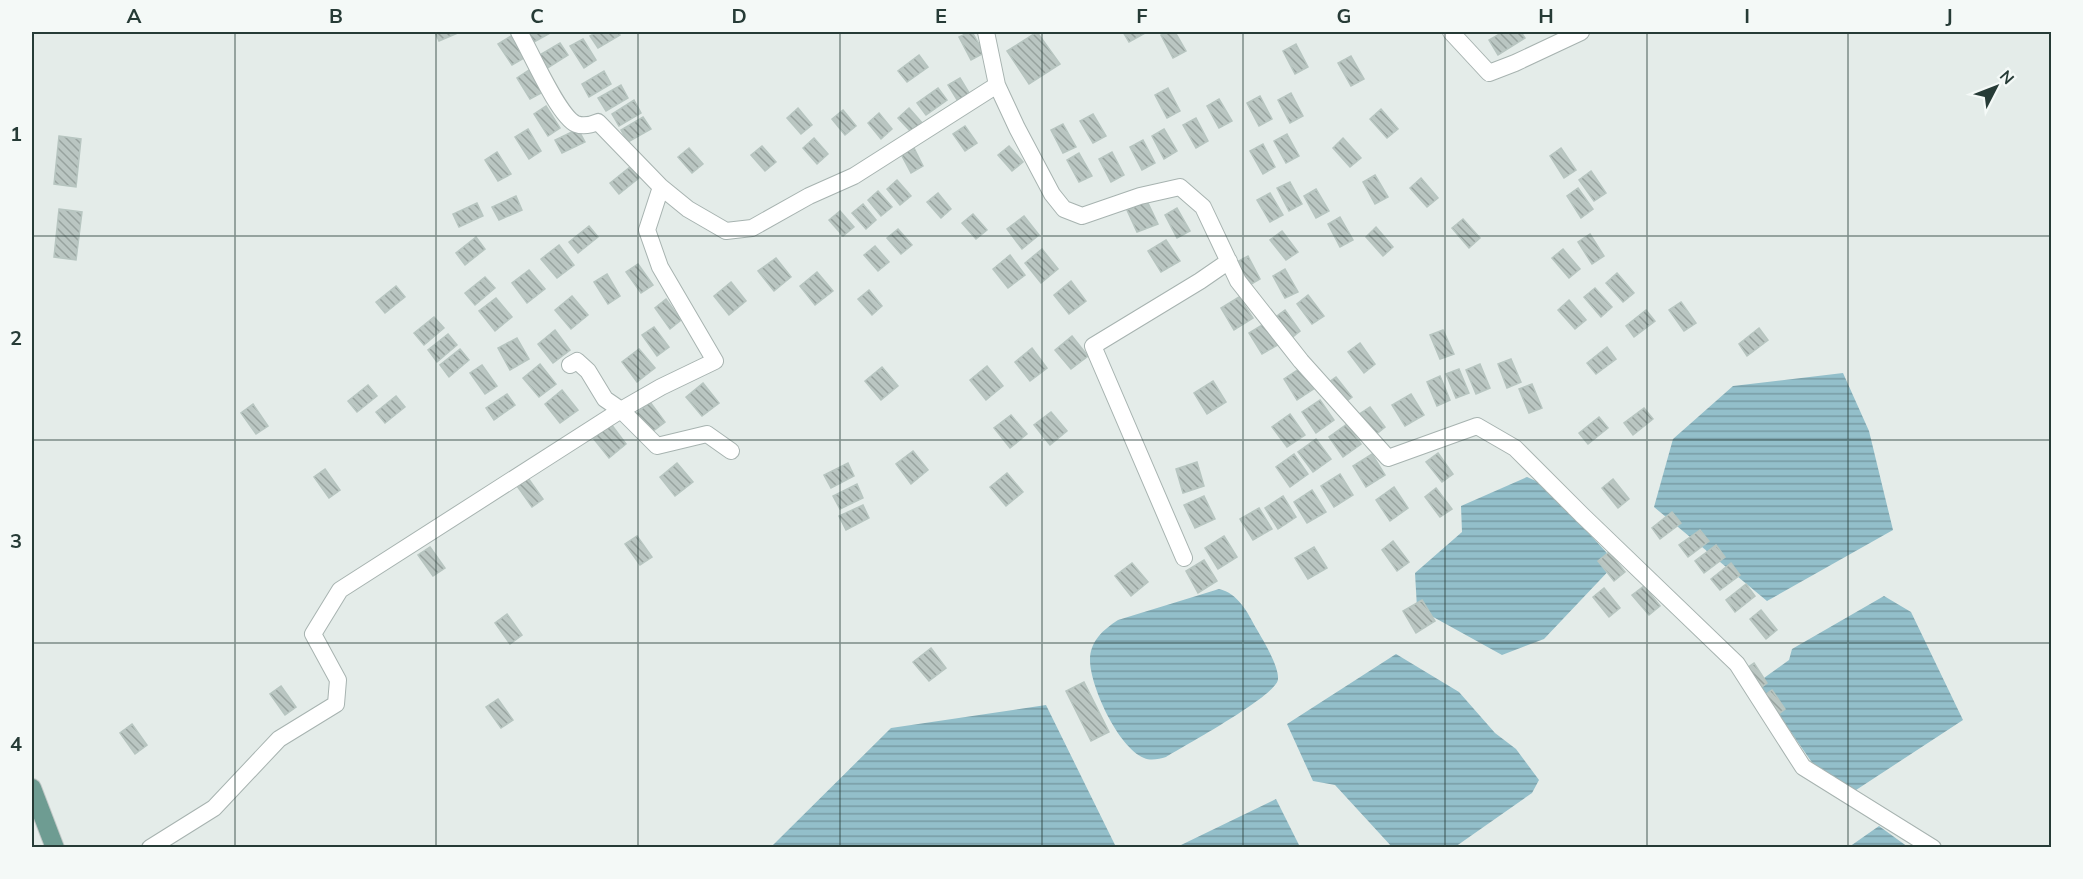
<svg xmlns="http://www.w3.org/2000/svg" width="2083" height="879" font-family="Mulish,sans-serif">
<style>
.water{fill:url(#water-rules)}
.building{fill:url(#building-back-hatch);stroke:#b7c5c0;stroke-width:1.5}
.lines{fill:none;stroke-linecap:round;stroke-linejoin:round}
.street-casing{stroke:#a7b3b0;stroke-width:18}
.primary-casing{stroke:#c2c8c7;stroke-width:20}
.street{stroke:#fff;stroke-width:16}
.primary{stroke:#6e9c92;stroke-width:18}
.grid{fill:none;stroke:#263b36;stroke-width:1.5;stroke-opacity:0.55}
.neatline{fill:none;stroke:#263b36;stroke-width:2}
.grid-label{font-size:20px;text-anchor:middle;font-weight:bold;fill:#263b36}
</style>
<defs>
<pattern id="water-rules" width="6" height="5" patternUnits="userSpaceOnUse" patternTransform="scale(1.5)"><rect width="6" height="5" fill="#93bfca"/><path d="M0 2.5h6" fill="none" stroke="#789ca5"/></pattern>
<pattern id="building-back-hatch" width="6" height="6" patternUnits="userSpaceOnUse" patternTransform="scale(1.5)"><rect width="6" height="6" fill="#bac6c2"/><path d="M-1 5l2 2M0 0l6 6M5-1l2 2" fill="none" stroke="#97a29e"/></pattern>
</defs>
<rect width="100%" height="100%" fill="#e4ece9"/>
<!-- water -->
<path class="water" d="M1843,373L1869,431L1893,530L1767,601L1654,507L1673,439L1733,386Z
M1527,477L1545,485L1616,563L1544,639L1502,655L1417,608L1415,573L1462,532L1461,506Z
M1219,589C1238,593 1248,613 1256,628C1263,640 1279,666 1278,679C1278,695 1184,746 1166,757C1159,759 1151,761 1144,758C1118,747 1090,686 1090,660C1090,641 1104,629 1118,620Z
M1884,596L1911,612L1963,720L1853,792L1813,764L1757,683L1789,660L1792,649Z
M1396,654L1459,692L1495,733L1516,749L1539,780L1532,793L1455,847H1392L1335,785L1313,781L1287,724Z
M1046,705L1116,847L775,848L773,845L891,728Z
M1276,799L1300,847H1182L1181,845Z
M1879,826L1908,847H1849Z"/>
<!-- building -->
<path class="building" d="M435,32H460L439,41Z
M528,32H552L534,42Z
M597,32H618L620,35L598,48L590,36Z
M969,32H972L984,53L971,60L959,37Z
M1037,32L1060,64L1029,84L1007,51Z
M1123,32H1147L1129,42Z
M1168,32H1175L1186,51L1173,58L1161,35Z
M1503,32H1521L1525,38L1498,55L1489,40Z
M511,36L524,58L512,65L498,44Z
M583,39L596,60L584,68L570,46Z
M560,43L568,55L546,69L538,56Z
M1296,44L1308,67L1295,74L1283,51Z
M919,55L928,67L907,82L898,71Z
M1351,56L1364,79L1351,86L1338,63Z
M529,70L543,92L530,99L517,78Z
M604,71L611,84L589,97L582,84Z
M960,78L971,96L959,103L948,85Z
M621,85L628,98L606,111L598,98Z
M938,88L947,100L926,115L917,103Z
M1168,88L1180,111L1167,118L1155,95Z
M1291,93L1303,116L1290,123L1278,100Z
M1260,96L1272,119L1259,126L1247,103Z
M1219,99L1232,121L1219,128L1207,106Z
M634,100L641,113L619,126L612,114Z
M546,106L560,128L548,136L534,114Z
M798,108L812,125L801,134L787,118Z
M909,108L923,124L912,133L898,118Z
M1381,109L1398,129L1387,138L1370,119Z
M843,110L856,126L845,135L832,119Z
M879,113L892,129L881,139L868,123Z
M1093,114L1106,136L1093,143L1080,121Z
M643,117L651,129L628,142L621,130Z
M1196,118L1208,141L1196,148L1183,125Z
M1063,124L1076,147L1063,153L1051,130Z
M965,126L977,143L965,151L953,134Z
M528,129L541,151L529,159L515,137Z
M578,129L585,142L562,153L555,140Z
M1164,129L1177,151L1164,159L1152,136Z
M1287,134L1299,156L1286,163L1274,141Z
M59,136L81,139L76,187L54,184Z
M814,138L828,154L817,164L803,148Z
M1343,138L1361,158L1350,167L1333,148Z
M1143,140L1155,163L1142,170L1130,147Z
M1263,144L1275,167L1263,174L1250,151Z
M762,146L776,162L765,171L751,155Z
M1009,146L1023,162L1012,171L998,155Z
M689,148L703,164L692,173L678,157Z
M914,148L923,166L911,173L901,154Z
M1561,148L1576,170L1564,178L1550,156Z
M497,152L511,174L498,181L485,160Z
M1112,152L1124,175L1111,182L1099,159Z
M1079,153L1092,176L1079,182L1067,160Z
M630,167L639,178L619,194L610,183Z
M1591,171L1606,193L1594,201L1579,180Z
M1375,175L1388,197L1375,204L1363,182Z
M1421,178L1438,198L1427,207L1410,188Z
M897,180L911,196L900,205L887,189Z
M1290,182L1302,204L1289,211L1277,188Z
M1578,188L1593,209L1581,218L1567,196Z
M1316,189L1329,211L1316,218L1304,196Z
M878,191L892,207L881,216L868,200Z
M938,193L951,209L941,218L927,202Z
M1270,193L1283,215L1270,222L1257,200Z
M516,196L522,210L499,220L492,207Z
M1147,201L1158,224L1137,232L1127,210Z
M477,203L483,216L459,227L453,214Z
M863,204L876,220L866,229L852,213Z
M1177,208L1190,231L1177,238L1165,215Z
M59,209L82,212L76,260L54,257Z
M840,211L854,227L843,236L829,220Z
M973,214L987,230L976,239L962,223Z
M1024,216L1039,235L1022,249L1007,229Z
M1340,217L1353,240L1340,247L1328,224Z
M1463,219L1480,238L1469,248L1452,228Z
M589,226L598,237L578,253L569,242Z
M1376,227L1393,247L1383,256L1366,237Z
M898,229L912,245L901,254L887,238Z
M1282,231L1298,252L1286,260L1270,240Z
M1590,234L1604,256L1592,264L1578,242Z
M476,237L485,249L465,265L456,253Z
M1166,240L1180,261L1161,272L1148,251Z
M559,245L574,265L557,278L541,259Z
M875,246L889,262L878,271L864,255Z
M1042,249L1058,269L1041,283L1025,263Z
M1563,249L1580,269L1569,278L1552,258Z
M1010,255L1025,275L1008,288L993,269Z
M1248,256L1260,279L1248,286L1235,263Z
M776,258L791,277L774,291L758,271Z
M638,264L653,285L641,293L626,272Z
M1285,269L1298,292L1285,298L1273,276Z
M529,270L545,289L527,303L512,283Z
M817,272L833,291L815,305L800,286Z
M1617,273L1634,293L1623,302L1606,283Z
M607,274L620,296L608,304L594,282Z
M485,277L495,288L475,305L465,293Z
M1071,281L1086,301L1069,314L1054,295Z
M731,282L746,301L729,315L714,296Z
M396,286L405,297L385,313L376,302Z
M1595,288L1612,307L1601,317L1584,297Z
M869,290L882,306L872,315L858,299Z
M1308,295L1324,316L1312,324L1297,304Z
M572,296L588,315L571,329L555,310Z
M1239,297L1253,318L1234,330L1221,308Z
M496,298L512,317L495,331L479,311Z
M666,299L681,320L670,329L655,308Z
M1569,300L1586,320L1575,329L1558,310Z
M1681,302L1696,323L1684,331L1669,310Z
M1285,310L1300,331L1289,340L1273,319Z
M1646,310L1655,321L1634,337L1626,326Z
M434,317L444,328L424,345L414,333Z
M1267,322L1281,343L1262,354L1249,333Z
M654,327L669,347L657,356L642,335Z
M1759,328L1768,340L1747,356L1739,344Z
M555,330L570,350L553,363L538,344Z
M1443,330L1454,354L1440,359L1430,335Z
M448,334L457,345L437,362L428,350Z
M1072,336L1088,356L1071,369L1055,350Z
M517,338L529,359L510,370L498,348Z
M1360,343L1375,364L1364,373L1348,352Z
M1607,347L1616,359L1596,374L1587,363Z
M1032,348L1047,368L1030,381L1015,362Z
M460,349L469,360L449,377L440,365Z
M639,349L655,368L637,382L622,362Z
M1511,359L1521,382L1507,388L1498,364Z
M540,364L556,384L539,397L523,378Z
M1480,364L1490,388L1476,394L1466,370Z
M482,365L497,386L485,394L470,373Z
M987,366L1003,386L986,400L970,380Z
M882,367L898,386L881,400L865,381Z
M1302,367L1315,388L1297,400L1284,379Z
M1459,369L1469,393L1456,398L1446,374Z
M1440,376L1450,400L1437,406L1427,382Z
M1336,377L1352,397L1340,406L1325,385Z
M1213,381L1226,402L1207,414L1194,393Z
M703,383L719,403L702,416L686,397Z
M1532,384L1542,408L1529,413L1519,389Z
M368,385L377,396L357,412L348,401Z
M562,390L578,410L560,423L545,404Z
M507,394L515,405L494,420L486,408Z
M1411,394L1424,415L1405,426L1392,405Z
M396,396L405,407L385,423L376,412Z
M1320,400L1334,420L1316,433L1302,412Z
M650,402L665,422L648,435L633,416Z
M253,404L268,426L256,434L241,413Z
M1370,407L1385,427L1374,436L1358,415Z
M1644,408L1653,419L1633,435L1624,423Z
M1051,412L1067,431L1050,445L1034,425Z
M1290,414L1305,435L1287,447L1272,427Z
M1011,415L1027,434L1010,448L994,428Z
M1599,417L1608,428L1588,444L1579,433Z
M611,424L626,444L609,458L593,438Z
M1347,424L1361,444L1343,457L1329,437Z
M1316,439L1331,459L1313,472L1298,452Z
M913,451L928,470L911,484L896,464Z
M1438,453L1453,474L1442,482L1426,462Z
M1294,454L1308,474L1290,487L1276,467Z
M1372,454L1385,475L1366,487L1353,466Z
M1197,462L1204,486L1183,493L1176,469Z
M677,463L693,482L675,496L660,477Z
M848,463L854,476L831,488L824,475Z
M325,469L340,490L329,498L314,477Z
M1007,473L1023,492L1006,506L990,487Z
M1340,474L1353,495L1334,507L1321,486Z
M528,478L543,499L532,507L517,486Z
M1613,479L1629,499L1618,508L1602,488Z
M857,484L863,498L840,509L833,496Z
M1394,487L1408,508L1390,521L1376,500Z
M1436,488L1452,509L1440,517L1425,497Z
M1312,490L1326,512L1307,523L1294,502Z
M1204,496L1215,519L1195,528L1184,505Z
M1283,496L1296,517L1278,529L1265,508Z
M863,505L869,518L846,530L839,516Z
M1259,508L1272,529L1253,540L1240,519Z
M1672,512L1681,523L1660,539L1652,528Z
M1700,530L1709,541L1688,557L1679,545Z
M637,536L652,557L640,565L625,544Z
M1224,536L1237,557L1218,569L1205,548Z
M1393,541L1409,562L1397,571L1382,550Z
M1716,545L1725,557L1704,573L1695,561Z
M430,547L445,568L433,576L418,555Z
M1314,547L1327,568L1308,579L1295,558Z
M1609,552L1625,572L1614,581L1598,561Z
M1204,560L1217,581L1198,593L1186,571Z
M1132,563L1148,582L1131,596L1115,576Z
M1731,563L1740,575L1720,590L1711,579Z
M1746,584L1755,596L1735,612L1726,600Z
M1644,586L1660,606L1649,615L1632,595Z
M1604,588L1620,608L1609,617L1593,597Z
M1422,600L1435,621L1416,633L1403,611Z
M1761,610L1777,630L1766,639L1750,619Z
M507,614L522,635L510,644L495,623Z
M931,648L946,668L929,681L913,662Z
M1754,663L1767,683L1758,690L1744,670Z
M1084,682L1109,732L1091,741L1066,691Z
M281,686L296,707L285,715L270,694Z
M1772,690L1785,709L1776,716L1762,697Z
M498,699L513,720L501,728L486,707Z
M132,724L147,745L135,754L120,733Z"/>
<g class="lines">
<!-- street casing -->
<g class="street-casing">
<path id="street" d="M519,32C530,50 558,116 576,124C584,127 591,125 598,122L661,187L688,209L726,231L752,228L809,196L854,176L997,85
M986,32L997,85L1017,128L1052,194L1064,209L1082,216L1140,196L1180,187L1203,207L1238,281L1301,361L1388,458L1477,426L1515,448L1582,515L1737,664L1803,767L1933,848
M1451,32L1489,73L1515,63L1581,32
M570,365L577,361L588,371L605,399L621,410L661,387L715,361L660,267L647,230L661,187
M1184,558L1093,346L1200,281L1229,261
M150,848L214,808L279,739L336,704L338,680L313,634L340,590L621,410L657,446L707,434L731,451"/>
</g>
<!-- primary casing -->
<g class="primary-casing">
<path id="primary" d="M32,788L55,848"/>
</g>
<!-- street -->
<use href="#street" class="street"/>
<!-- primary -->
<use href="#primary" class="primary"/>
</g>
<!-- grid -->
<path class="grid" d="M235,32V848M436,32V848M638,32V848M840,32V848M1042,32V848M1243,32V848M1445,32V848M1647,32V848M1848,32V848M32,236H2052M32,440H2052M32,643H2052"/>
<!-- border -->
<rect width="2083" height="879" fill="none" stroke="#f4f9f7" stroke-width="66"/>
<!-- north arrow -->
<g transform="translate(1996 87) rotate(48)" stroke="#f4f9f7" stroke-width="4.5" paint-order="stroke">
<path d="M0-4.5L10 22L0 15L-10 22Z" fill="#263b36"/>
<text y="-9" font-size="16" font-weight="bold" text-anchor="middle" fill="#263b36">N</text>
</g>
<rect x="33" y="33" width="2017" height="813" class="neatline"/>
<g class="grid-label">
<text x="134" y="23">A</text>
<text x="336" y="23">B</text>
<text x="537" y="23">C</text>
<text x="739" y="23">D</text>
<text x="941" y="23">E</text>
<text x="1142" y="23">F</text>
<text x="1344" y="23">G</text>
<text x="1546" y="23">H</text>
<text x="1747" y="23">I</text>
<text x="1949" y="23">J</text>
<text x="16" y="141">1</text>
<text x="16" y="345">2</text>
<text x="16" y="548">3</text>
<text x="16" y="751">4</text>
</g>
</svg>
